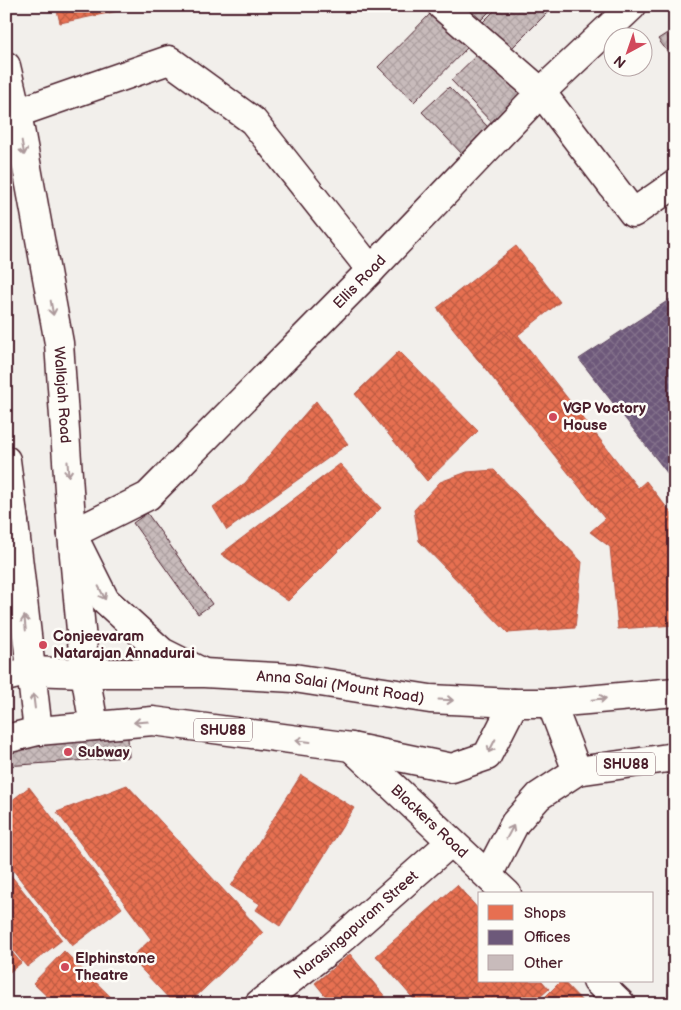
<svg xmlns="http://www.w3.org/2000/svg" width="681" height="1010" font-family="'Balsamiq Sans',sans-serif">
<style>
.shops{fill:url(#shops-cross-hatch);stroke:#b85746}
.offices{fill:url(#offices-cross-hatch);stroke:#624862}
.building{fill:url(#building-cross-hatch);stroke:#4a1f2b}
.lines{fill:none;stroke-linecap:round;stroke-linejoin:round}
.minor-casing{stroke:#4a1f2b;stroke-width:31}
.secondary-casing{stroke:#4a1f2b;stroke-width:31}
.primary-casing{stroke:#4a1f2b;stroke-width:31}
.minor{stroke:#fdfcf7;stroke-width:28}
.secondary{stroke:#fdfcf7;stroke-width:28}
.primary{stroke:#fdfcf7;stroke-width:28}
.oneway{stroke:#ac999b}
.poi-dot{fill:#d1495b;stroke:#fdfcf7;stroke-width:2}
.labels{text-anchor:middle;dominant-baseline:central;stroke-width:5;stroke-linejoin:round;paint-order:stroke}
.shield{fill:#fdfcf7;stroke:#806168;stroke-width:1}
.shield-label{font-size:14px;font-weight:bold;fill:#4a1f2b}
.street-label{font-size:15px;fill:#4a1f2b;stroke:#fdfcf7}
.poi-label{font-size:15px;font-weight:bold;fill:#4a1f2b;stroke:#fdfcf7;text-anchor:start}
</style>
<defs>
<pattern id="shops-cross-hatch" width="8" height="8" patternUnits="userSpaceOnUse" patternTransform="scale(1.25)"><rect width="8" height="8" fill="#e76f51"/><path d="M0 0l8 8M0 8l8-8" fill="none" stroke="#bd5b43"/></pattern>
<pattern id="offices-cross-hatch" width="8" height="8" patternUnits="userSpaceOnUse" patternTransform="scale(1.25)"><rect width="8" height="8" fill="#6d597a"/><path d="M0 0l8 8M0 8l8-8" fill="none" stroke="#84728b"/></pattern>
<pattern id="building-cross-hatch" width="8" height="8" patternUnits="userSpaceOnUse" patternTransform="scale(1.25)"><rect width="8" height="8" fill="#c8bbbb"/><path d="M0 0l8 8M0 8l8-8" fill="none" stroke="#ada0a1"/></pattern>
</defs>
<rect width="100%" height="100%" fill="#f2efeb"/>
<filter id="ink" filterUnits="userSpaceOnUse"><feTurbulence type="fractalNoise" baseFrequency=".02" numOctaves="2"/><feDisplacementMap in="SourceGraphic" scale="10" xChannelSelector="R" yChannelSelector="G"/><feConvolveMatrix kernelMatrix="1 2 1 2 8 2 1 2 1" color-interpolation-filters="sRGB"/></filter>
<g filter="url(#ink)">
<!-- shops -->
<path class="shops" d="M56,6H117L118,11L60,23Z
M516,246L560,302L518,335L638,488L646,481L675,518V625L618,629L610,547L590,532L605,519L437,308Z
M505,330L627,487L604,506L473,354Z
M399,351L478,431L427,481L355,394Z
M316,401L348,444L227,530L213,507L245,483Z
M340,464L381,508L288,601L221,554Z
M494,470L582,562L575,628L508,633L419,541L414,510L440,482L467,472Z
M301,775L354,808L280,926L256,910L260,904L231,886Z
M127,785L263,933L188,1004H174L131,958L151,939L57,812Z
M29,787L122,908L72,946L6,861V805Z
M6,869L62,940L27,967L6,942Z
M457,885L480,911V981H542L549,989L532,1004H418L376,956Z
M6,945L21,963L6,975Z
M64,951L118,1004H55L33,983Z
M350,954L391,1004H332L315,983Z
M561,981H563L585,1004H538Z"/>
<!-- offices -->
<path class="offices" d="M675,296V483L579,359Z"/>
<!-- building -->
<path class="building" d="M455,6H495L475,26Z
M499,6H548L551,9L506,54L479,26Z
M435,9L471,44L414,102L378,67Z
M675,28V62L658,39Z
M480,52L523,97L494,125L451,80Z
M449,87L492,131L465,157L422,112Z
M147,513L212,604L198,614L133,523Z
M128,737L129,757L6,766V747Z"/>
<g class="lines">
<!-- minor casing -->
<g class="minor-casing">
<g id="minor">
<path d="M442,6L541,92L633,213L675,184"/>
<path d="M17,113L169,60L253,121L371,270"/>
<path id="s1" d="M72,534L148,496L371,270L541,92L632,6"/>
<path id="s2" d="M259,1004L330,949L451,842"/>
</g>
</g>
<!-- secondary casing -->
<g class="secondary-casing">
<g id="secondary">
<path id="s3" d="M6,66L17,113L59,343L72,534L85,673L94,726"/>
<path d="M6,460L14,522L38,731"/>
<path id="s4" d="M351,747L507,894"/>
<path d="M597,981L621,1004"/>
</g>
</g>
<!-- primary casing -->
<g class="primary-casing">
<g id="primary">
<path d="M6,534L14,522"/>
<path d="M72,534L105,600L162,652L200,671"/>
<path id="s5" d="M6,677L31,671L85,673H204L294,678L430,699L514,703H551L587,700L675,692"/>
<path d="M551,703L577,771"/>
<path d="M6,739L38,731L153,721L351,747L452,768L487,756L514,703"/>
<path d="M488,875L515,823L539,796L577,771L675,757"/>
</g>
</g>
<!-- minor -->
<use href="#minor" class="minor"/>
<!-- secondary -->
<use href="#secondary" class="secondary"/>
<!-- primary -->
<use href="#primary" class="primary"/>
</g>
<!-- one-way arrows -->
<defs><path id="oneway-shaft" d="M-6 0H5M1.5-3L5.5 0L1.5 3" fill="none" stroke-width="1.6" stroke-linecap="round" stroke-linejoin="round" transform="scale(1.25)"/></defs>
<g class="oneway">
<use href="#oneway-shaft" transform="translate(23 148) rotate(80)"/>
<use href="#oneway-shaft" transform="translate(52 308) rotate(80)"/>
<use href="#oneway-shaft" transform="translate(68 469) rotate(86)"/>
<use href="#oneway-shaft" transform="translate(102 593) rotate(63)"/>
<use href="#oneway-shaft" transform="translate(25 623) rotate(-96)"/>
<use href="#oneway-shaft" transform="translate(599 699) rotate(-6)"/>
<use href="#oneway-shaft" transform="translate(446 700) rotate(3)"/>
<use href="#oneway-shaft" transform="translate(34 701) rotate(-97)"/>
<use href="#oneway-shaft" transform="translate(141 722) rotate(176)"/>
<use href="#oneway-shaft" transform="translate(303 741) rotate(-173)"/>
<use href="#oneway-shaft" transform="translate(492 746) rotate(117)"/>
<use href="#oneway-shaft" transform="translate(510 832) rotate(-62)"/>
</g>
</g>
<!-- markers -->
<g class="poi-dot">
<circle cx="553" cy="417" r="5"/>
<circle cx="43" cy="645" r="5"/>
<circle cx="68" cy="752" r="5"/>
<circle cx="65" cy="967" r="5"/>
</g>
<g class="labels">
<!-- shield labels -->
<g class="shield">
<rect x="194" y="718.5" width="58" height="23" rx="4"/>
<rect x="597" y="752.5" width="58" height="23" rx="4"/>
</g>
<g class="shield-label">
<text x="223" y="730">SHU88</text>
<text x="626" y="764">SHU88</text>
</g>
<!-- street labels -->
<g class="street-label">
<text stroke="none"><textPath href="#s1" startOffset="386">Ellis Road</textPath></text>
<text stroke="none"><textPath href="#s3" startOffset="334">Wallajah Road</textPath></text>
<text stroke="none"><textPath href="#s5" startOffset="336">Anna Salai (Mount Road)</textPath></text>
<text stroke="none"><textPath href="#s4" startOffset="108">Blackers Road</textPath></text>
<text stroke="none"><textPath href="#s2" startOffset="125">Narasingapuram Street</textPath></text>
</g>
<!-- poi labels -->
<g class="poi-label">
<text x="563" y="408">VGP Voctory<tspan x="563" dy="17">House</tspan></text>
<text x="53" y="636">Conjeevaram<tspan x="53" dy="17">Natarajan Annadurai</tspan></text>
<text x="78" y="752">Subway</text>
<text x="75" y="958">Elphinstone<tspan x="75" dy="17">Theatre</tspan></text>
</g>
</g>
<!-- margin -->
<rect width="681" height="1010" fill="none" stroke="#fdfcf7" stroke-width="25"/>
<rect x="12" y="12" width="656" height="985" fill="none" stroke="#4a1f2b" stroke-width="2" filter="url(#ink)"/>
<!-- legend -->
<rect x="478" y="892" width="175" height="90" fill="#fdfcf7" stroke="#b5a4a5"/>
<rect x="488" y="905" width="25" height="15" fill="#e76f51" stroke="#b5a4a5"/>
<text x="524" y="918" font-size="15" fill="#4a1f2b">Shops</text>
<rect x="488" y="930" width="25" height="15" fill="#6d597a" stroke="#b5a4a5"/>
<text x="524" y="942" font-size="15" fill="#4a1f2b">Offices</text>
<rect x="488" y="955" width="25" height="15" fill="#c8bbbb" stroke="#b5a4a5"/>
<text x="524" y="968" font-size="15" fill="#4a1f2b">Other</text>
<!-- north arrow -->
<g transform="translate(628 52) rotate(220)"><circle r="24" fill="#fdfcf7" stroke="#b5a4a5"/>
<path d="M0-4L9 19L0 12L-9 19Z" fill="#d1495b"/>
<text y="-8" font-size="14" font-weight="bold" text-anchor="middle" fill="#4a1f2b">N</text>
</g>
</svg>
